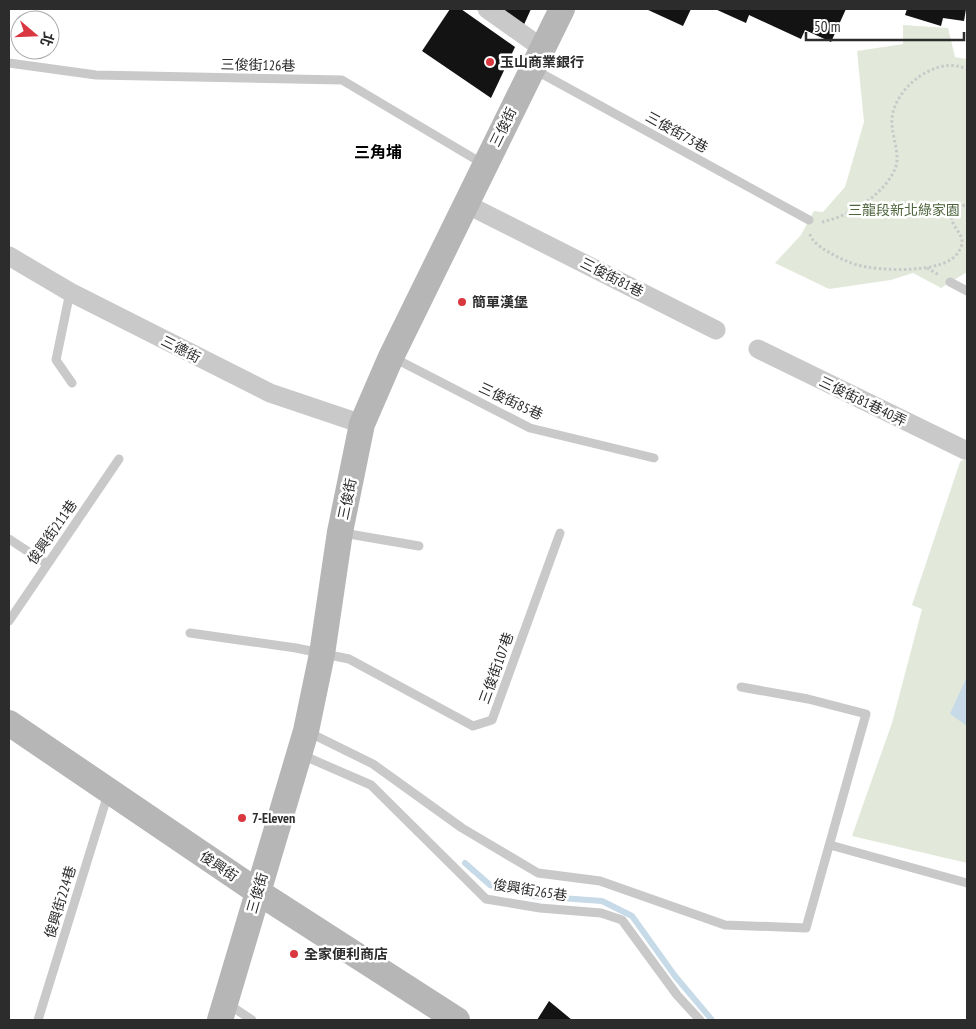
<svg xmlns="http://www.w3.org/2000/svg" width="976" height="1029" font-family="'PT Sans Narrow','Noto Sans TC',sans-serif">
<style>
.green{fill:#e2e9da}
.water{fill:#c7dae8}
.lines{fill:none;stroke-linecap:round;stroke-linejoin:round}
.stream{stroke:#c7dae8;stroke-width:6}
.building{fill:#131313}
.path{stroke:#c9c9c9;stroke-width:3;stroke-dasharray:2.5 2.5;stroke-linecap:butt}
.lane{stroke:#c9c9c9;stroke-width:9}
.street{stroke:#c9c9c9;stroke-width:19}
.secondary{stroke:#b6b6b6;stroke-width:26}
.poi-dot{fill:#d93840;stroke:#fff;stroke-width:2}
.labels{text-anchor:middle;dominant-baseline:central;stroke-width:5;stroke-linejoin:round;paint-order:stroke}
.poi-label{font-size:14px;font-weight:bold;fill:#2c2c2c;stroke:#fff;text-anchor:start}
.street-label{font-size:14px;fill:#2c2c2c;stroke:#fff}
.park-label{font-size:14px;fill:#4e643d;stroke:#fff}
.quarter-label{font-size:16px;font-weight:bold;fill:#000;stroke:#fff}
</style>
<rect width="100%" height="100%" fill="#fff"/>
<!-- green -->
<path class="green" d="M903,25L948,28L955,57L967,59V272L941,288L913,273L891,280L829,289L775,263L801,235L814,211L823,212L845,187L864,122L857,51L903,44Z
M967,457V863L852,836L892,723L922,609L912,605L960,462Z"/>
<!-- water -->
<path class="water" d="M967,676V726L950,714Z"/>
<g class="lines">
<!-- stream -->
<path class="stream" d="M465,863L490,885L533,896L602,901L632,916L675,976L712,1020"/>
</g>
<!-- building -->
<path class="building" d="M450,9H461L515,47L491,98L422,51Z
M496,9H531L522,29Z
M646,9H691L683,26Z
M715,9H846L831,42L805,30L801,39L749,15L746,23Z
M907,9H966L964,21L943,18L941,26L905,15Z
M549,1001L572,1020H537Z"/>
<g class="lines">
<!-- path -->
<path class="path" d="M822,222C849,216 883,196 895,169C901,155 892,138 892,123C891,102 909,81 927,72C940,65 953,63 967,69
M810,234C811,240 819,246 825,250C835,256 845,261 857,265C879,271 942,274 957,254C973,233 945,229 953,210L967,204
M927,268L939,275"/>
<!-- lane -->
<path class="lane" d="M9,63L96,75L342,80L485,165
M535,70L809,220
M950,282L967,291
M70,292L56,360L72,383
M392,357L530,428L654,458
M343,533L419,546
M9,539L47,564
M9,621L119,459
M190,633L296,648L349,659L473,726L492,720L560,533
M308,732L373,764L462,828L538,873L600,881L725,925L806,928L866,714L808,699L741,687
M302,755L371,785L486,899L540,908L601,913L622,920L677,995L700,1020
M830,845L967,883
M228,1004L252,1020
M38,1020L108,794"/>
<!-- street -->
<path class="street" d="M487,9L542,48
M466,204L716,330
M9,256L70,292L270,393L362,424
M758,349L965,450"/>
<!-- secondary -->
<path class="secondary" d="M9,723L258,892L457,1020
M220,1020L306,731L322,654L340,532L362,424L391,357L562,9"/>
</g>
<!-- markers -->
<g class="poi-dot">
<circle cx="490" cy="62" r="5"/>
<circle cx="462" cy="302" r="5"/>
<circle cx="242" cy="818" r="5"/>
<circle cx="294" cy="954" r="5"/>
</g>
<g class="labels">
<!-- poi labels -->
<g class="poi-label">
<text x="500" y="62">玉山商業銀行</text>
<text x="472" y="302">簡單漢堡</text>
<text x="252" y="818">7-Eleven</text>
<text x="304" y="954">全家便利商店</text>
</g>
<!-- street labels -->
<g class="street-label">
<text transform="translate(258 65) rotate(1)">三俊街126巷</text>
<text transform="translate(503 127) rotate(-64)">三俊街</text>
<text transform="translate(677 132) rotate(29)">三俊街73巷</text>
<text transform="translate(612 277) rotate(27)">三俊街81巷</text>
<text transform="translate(181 349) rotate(27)">三德街</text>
<text transform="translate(511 401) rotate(25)">三俊街85巷</text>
<text transform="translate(863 401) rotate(26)">三俊街81巷40弄</text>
<text transform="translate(347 499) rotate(-78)">三俊街</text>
<text transform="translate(52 532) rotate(-55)">俊興街211巷</text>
<text transform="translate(496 668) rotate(-70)">三俊街107巷</text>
<text transform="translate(219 866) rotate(34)">俊興街</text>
<text transform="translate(530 890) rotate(9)">俊興街265巷</text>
<text transform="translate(257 893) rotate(-74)">三俊街</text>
<text transform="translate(60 902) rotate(-73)">俊興街224巷</text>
</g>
<!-- park labels -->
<g class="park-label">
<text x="904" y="210">三龍段新北綠家園</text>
</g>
<!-- quarter labels -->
<g class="quarter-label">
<text x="378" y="152">三角埔</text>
</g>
</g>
<!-- border -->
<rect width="976" height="1029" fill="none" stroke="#2c2c2c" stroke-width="20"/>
<!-- north arrow -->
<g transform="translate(35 35) rotate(109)"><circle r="24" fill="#ffffff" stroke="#ababab"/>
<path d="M0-4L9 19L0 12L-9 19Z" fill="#d93840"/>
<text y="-8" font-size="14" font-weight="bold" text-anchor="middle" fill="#2c2c2c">北</text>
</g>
<!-- scale -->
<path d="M806 32v8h158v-8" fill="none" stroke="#2c2c2c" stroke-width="2.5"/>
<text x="814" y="32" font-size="15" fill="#2c2c2c" stroke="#ffffff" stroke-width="4" paint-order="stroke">50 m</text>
</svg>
